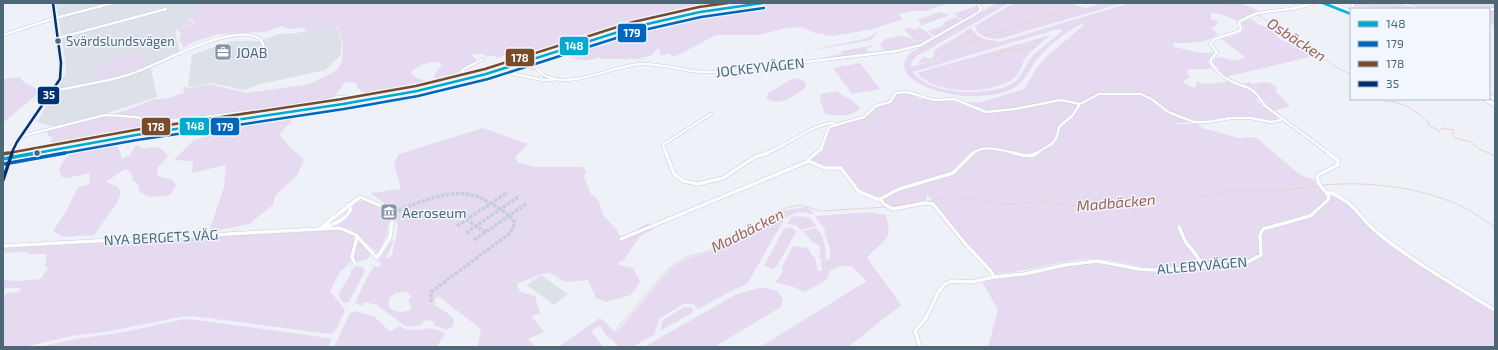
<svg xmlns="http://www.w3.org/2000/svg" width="1498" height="350" font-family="'Exo 2',sans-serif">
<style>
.industrial{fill:#dce1e9}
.green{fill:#e5daf0;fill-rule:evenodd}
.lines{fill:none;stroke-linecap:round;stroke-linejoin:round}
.stream{stroke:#e8d3cf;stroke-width:1}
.street-tunnel{stroke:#c6ced8;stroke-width:3.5;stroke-dasharray:3.5 1.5;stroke-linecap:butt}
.street-far1-casing{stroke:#c8cdd5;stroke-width:3.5}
.street-casing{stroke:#c8cdd5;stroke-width:4.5}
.secondary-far1-casing{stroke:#c8cdd5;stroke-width:5}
.secondary-casing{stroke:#c8cdd5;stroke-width:6}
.highway-far1-casing{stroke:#c7d0d7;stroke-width:5.5}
.highway-casing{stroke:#c7d0d7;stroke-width:7}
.street-far1{stroke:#fcfdfe;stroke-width:2.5}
.street{stroke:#fcfdfe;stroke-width:3.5}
.secondary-far1{stroke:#fcfdfe;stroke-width:4}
.secondary{stroke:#fcfdfe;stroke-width:5}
.highway-far1{stroke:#e6eef1;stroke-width:4.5}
.highway{stroke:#e6eef1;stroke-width:6}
.bus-1-far1-casing{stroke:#f1f6ff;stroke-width:5}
.bus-1-casing{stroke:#f1f6ff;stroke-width:6}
.bus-2-far1-casing{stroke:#f1f6ff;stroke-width:5}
.bus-2-casing{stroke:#f1f6ff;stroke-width:6}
.bus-3-far1-casing{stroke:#f1f6ff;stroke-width:5}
.bus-3-casing{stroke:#f1f6ff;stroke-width:6}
.bus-4-far1-casing{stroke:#f1f6ff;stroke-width:5}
.bus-4-casing{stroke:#f1f6ff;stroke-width:6}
.bus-5-casing{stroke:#f1f6ff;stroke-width:5}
.bus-1-far1{stroke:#00a9ce;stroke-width:2.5}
.bus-1{stroke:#00a9ce;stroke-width:3.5}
.bus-2-far1{stroke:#0065bd;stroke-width:2.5}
.bus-2{stroke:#0065bd;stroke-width:3.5}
.bus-3-far1{stroke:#7a4b2a;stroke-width:2.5}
.bus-3{stroke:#7a4b2a;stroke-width:3.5}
.bus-4-far1{stroke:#003273;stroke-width:2.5}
.bus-4{stroke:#003273;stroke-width:3.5}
.bus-5{stroke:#08aee5;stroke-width:2.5}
.bus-dot{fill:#4d6777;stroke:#f1f6ff;stroke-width:1.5}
.labels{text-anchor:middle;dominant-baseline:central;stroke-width:3;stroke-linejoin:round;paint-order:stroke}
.bus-label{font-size:13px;fill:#4d6777;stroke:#f1f6ff;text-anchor:start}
.poi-label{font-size:14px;fill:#4d6777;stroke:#f1f6ff;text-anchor:start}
.street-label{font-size:14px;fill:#4d6777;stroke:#f1f6ff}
.water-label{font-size:15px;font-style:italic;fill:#9f6150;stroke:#f1f6ff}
.line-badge{stroke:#f1f6ff;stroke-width:1.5}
.badge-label{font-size:11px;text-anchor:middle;font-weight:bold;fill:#fff}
</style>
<rect width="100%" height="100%" fill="#eef1f8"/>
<!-- industrial -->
<path class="industrial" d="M56,3H198L195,13L186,19L193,21L192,24L175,30L180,55L151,68L157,97L104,114L53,127L37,122L66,73L65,58Z
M334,27L338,29L342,43L340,56L325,70L261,84L244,90L211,83L194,87L188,86L192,55L231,41H260L279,34L296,33Z
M541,275L568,294L554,305L527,285Z"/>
<!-- green -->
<path class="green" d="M198,3H698L707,4L708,9C645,18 585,39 524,59L515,52L496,58L494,55L486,57L484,54H473L472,56L474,57L477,62C472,64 466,66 462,69C453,76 445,82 433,77L442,64C432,59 418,65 411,72L412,75L419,79L428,81L429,83L364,94L357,87L356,83L345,82L334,97L325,101L271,107L171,126L109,134L81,141L50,142L53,137L48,136L47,131L105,116L130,109L151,100L168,98L184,93L183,87L192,88L210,84L246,93L310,84L337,70L342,62L343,43L338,27L305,31L306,28L290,29L281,26L266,32L219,34L193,42L183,48L182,43L179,41L181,34L177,30L193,24L195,21L191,19H187L195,13Z
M773,3H950L928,10V11H911L898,14L903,19L873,29L833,36L815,33L801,27L782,29L759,35H716L674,57L668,53L665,55H660V49L658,48L652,55L639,59H602L600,57C590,61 578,62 569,56L571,49C636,26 704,11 773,3Z
M997,3H1009L917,56L912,61L911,67L939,59L917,64L924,57L930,59L933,58L935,50L971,28C977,38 987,41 998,41L996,43L1130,3H1240L1258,10L1256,11L1237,21L1221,14L1211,13V19L1218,21L1217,25L1211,28L1218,34C1206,44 1188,43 1173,43L1174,47C1188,50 1200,54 1214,53L1207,61L1212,69H1189L1187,72L1190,78L1184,80L1183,83L1194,88L1197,85L1196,82L1209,84L1230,81L1252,91L1257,98V102L1262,104L1278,119L1269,121L1244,117L1169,124H1199L1202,128L1239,138L1255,137L1258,139L1299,174L1314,180L1318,187L1349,204L1355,209L1370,229L1385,241L1495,311V347H988L998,310L983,283V280L1068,266L1088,264L1107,263L1150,273L1149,271L1164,270L1161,264L1157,265L1162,268C1137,269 1118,259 1095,259C1061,259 1029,272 995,274L970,247L927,194L926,201L892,208L863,194L856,187L846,171L841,167H824L811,160L823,150L830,129L834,126L864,118L877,107L891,103L897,94L905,92L920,99L979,103L1024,89L1038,66L1046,57L1084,25L1082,24C1065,32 1046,47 1035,62C1029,70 1025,80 1017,86C992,103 939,97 915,81C904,74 900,63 910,53ZM1058,29L1063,30C1053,40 1040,47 1031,58C1025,66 1022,77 1013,83C990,97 930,96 913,72Z
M1014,3H1074L1076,6L1087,8L1102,3H1123L999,39L989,38L978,33L975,26Z
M1355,3H1399L1417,9L1354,6Z
M1403,3H1495V27L1489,22V9H1422Z
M975,6L980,7V10L963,20L956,17L958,16L954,14Z
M940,12L949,15L923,25H920L921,23L917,20Z
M955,17L961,21L935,36L928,31L942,26L945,22Z
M1251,19L1258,24L1270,29L1281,40L1303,49L1313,56L1226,77L1213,62L1216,57C1227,57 1234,64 1245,57L1221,39C1229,37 1238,36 1244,29L1242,25V22Z
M919,27L932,36L921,44L916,42L904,29L910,28L916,30Z
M879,31L871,40L802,52L868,38Z
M1051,35C1042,42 1033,49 1026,57C1021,64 1021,73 1014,78C994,95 934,95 917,73Z
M899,36L909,37L915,42L920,44L908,48L885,51L880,44L885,39Z
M878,44L883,50L882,52L822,59L821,58L842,54L841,51L876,45L866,49L870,52L882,51Z
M134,52H139L141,58L148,64L107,79H101L96,72V69L115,57Z
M860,63L880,89L852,94L833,68Z
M3,77L4,79L20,77C25,87 33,84 40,92L3,123Z
M797,78L805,82L806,87C796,95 779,108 766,98L768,93L792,79Z
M1250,82L1253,84C1262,82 1270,80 1277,88L1275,91L1290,106L1273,111L1254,89L1244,84Z
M838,91C842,96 845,96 850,99C853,101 856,105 860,108V109C849,117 838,116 825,114L820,99L821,94Z
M297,114L280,134L289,146L304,160L298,174L275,196L273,205L249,224L209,232L224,187L226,165L192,173L193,161L174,160L194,140L209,135L216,127Z
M483,128L528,144L515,157L518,163L536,167H582L586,172L584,177L591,194L599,201L603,215L617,230L619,235L622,237L648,223L654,229L640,236L624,260L618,262L619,265L633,268L640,282L631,295L606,302L596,298L588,280L565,282L550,273L541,274L517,284L520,292L535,296L540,313L531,316L544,332L528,339L535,347H478L481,329L438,296L431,303L446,312L454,319L453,326L447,330L434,325V322L428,320L423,321L421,325L410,327L404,325L377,305L365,302L362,306L355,303L367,278L374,266L379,267L382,263L378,262L392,240L394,241L385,259L392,256C393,245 400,230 397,221L388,223L387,234L378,253L351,230L338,226L352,212L354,208L352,205L363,200L377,207L384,203L371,193L401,189L394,163L399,154ZM407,292L411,297L408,300L412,309C402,313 394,314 388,305L389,298L396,293Z
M114,142L119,149L122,159L130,155L136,145L144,149C156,147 160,144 168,157L158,167L157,176L172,180L176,185L170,195L151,197L140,192L138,184L132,180V174L126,169L120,172L106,182L116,186L121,191L117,203L94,235L64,237L53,231L64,215L78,187L89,184L90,178L89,173L67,178L62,177L59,171C65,147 93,146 114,142Z
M807,207L815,214L798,212L789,216L785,218L747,284L735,289L698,309L693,304H683L659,319L654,335L632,347H617V345L612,339L608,338L600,326L591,331L603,347H558L600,318L616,333L669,270L685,259L706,253L738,239L758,228L786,210Z
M869,212L886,215C894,243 882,239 867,258L901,305L848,347H760L867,281L851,266H840L830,271L826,280L805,292L791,286L775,282L779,278L783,271L782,267L793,246L808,248L811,254L815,257L818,271H822L821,261L830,259V248L824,231L826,230L816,218L817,216Z
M799,216L810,218L817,226L801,230L796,225L787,224L792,217Z
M788,227L793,228L796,232L777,266L772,269L764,266L784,229Z
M815,228L822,235L825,248L826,260H821L819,256L821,251L819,245L813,243L803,231Z
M333,229L346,230L355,237L351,262L339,273L330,291L345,310L336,330L331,334L191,316L181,317L110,331L72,336L24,347H3V298L7,293L18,292L21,288H6L3,291V280L19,281L40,279L48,269L45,265L47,258L45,254H28L26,252L3,253V247Z
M358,239L369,252L370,256C367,261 359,263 354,260L353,252Z
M357,266L363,267L365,271L349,302L344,303L339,297V293L351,274V270Z
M759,288C770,288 778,289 783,299L781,307L714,347H644L737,294Z
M684,307H690L693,309L692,313L660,331L663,320Z
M356,311L375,317L387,329L391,331L399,326C416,336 428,322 444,333V336L436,347H334L350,313Z
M184,319L197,320L328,338L331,339L328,347H40L69,340L124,332Z"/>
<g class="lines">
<!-- stream -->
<path class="stream" d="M1221,3L1224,5L1227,4L1233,6L1234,3L1247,8V10L1252,11L1286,34L1313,49V51C1326,59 1337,70 1351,74
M1043,18L1078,7
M966,31L985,45
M985,36L1041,19
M958,45L981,38
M943,49L955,45
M994,57L1002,53L1003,50L1035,47
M1383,99L1389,103L1391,101C1407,105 1417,111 1429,123L1428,125L1440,131L1442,128L1454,130L1452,133L1455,138L1471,142L1479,149L1495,156
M1323,185C1369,181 1419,187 1461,206C1473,212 1484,220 1495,227
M924,202L946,198H963L1009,204L1047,201L1068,206L1093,207L1147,198H1196L1230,191L1285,190L1318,186
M893,206L913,203
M615,331L668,269L686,257L706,252L737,238L786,208L800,205L821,211L886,207"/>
<!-- street-tunnel -->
<path class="street-tunnel" d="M381,206L389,214L392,222
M389,214C412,205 447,189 472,195C481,197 489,202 497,207C504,212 511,215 515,223L510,233L431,292V300L434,303
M466,219L485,232
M457,226L508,192
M466,233L518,197
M474,240L526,204"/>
<!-- street-far1 casing -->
<g class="street-far1-casing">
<path id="street-far1" d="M1312,3C1286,15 1265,5 1239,22L1241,29L1239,31L1215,39L1210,43L1217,53L1211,59V63C1215,67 1219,74 1224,77C1242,90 1251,81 1264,105L1330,154
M1330,3L1351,11
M1352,9L1353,3
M1489,10L1495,9
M3,35L52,19L113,3
M58,38L166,9
M529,60C534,65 539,72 544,75C570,90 612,66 640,64C657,63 674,68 691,71C701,72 712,72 722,72L897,51L921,45L979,12L981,8L977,3
M53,91C78,86 104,82 128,75C158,66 234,20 260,39L263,44L265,58
M1489,95L1495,99
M322,107L333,111L412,98L508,73L543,80H554
M22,136L105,115L136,117L152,121L190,119L321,102L338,97H355L408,88L454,77L459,75L464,69L483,59
M666,154L663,146L664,144L711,114
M764,154C789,146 806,126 833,123L835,125
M815,154L821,149L829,127L864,117L876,106L890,102L896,93L907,92L934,100L954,99L986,112L1015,109L1061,100L1080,104
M972,154C983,143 1005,151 1018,154
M1036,154C1050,143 1056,147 1059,127L1072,116L1080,104L1099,94H1141L1153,100L1168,112L1194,122H1207L1231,118H1251L1271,122L1281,120"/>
</g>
<!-- street casing -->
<g class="street-casing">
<path id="street" d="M666,153L674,174L683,181L698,184L723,178L755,157L768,153
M816,153L809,159V161L824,168H841L859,192L880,200
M973,153L953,173L899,189L880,199L884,204L893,209L924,203L933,204L968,247L991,271L994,277
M1013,153C1022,155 1030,158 1037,153
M1328,192C1358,203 1357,217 1379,234C1415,263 1456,286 1495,310
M325,227C335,223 346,220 351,209L348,205
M1179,227L1185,241L1205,267
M319,229L360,197L381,206
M621,239L809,161
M3,246L340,228L356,235L377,258L390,237L392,222
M355,264L352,257L357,237
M920,347L915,331L926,318L939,291L945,284L952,281L972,282L994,277L1024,274L1065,265L1098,261L1138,269L1155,270L1244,264L1261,255L1260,235L1263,229L1310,216L1328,200L1329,197C1325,189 1316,185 1318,175L1338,165V160L1328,153"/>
</g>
<!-- secondary-far1 casing -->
<g class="secondary-far1-casing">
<path id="secondary-far1" d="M1323,3L1351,14
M1485,99L1495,105
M11,154L17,142L60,79L61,63L53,3"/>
</g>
<!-- secondary casing -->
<g class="secondary-casing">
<path id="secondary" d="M3,180L12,153"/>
</g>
<!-- highway-far1 casing -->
<g class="highway-far1-casing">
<path id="highway-far1" d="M520,65L535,67L536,61L541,57
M31,154L136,135L343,104L417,91L486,74L634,27L700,12L763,3"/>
</g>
<!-- highway casing -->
<g class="highway-casing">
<path id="highway" d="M3,159L36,153"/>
</g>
<!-- street-far1 -->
<use href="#street-far1" class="street-far1"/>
<!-- street -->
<use href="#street" class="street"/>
<!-- secondary-far1 -->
<use href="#secondary-far1" class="secondary-far1"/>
<!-- secondary -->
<use href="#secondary" class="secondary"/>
<!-- highway-far1 -->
<use href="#highway-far1" class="highway-far1"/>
<!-- highway -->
<use href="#highway" class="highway"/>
<!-- bus-1-far1 casing -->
<g class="bus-1-far1-casing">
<path id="bus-1-far1" d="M31,154L136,135L343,104L417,91L486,74L634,27L700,12L763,3"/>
</g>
<!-- bus-1 casing -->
<g class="bus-1-casing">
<path id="bus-1" d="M3,159L36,153"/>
</g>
<!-- bus-2-far1 casing -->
<g class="bus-2-far1-casing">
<path id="bus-2-far1" d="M59,154L137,140L344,109L418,96L488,79L635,32L701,17L764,8"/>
</g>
<!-- bus-2 casing -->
<g class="bus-2-casing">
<path id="bus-2" d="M4,164L65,153"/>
</g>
<!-- bus-3-far1 casing -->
<g class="bus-3-far1-casing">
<path id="bus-3-far1" d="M3,154L135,130L342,99L416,86L485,69L633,22L699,7L728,3"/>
</g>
<!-- bus-3 casing -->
<g class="bus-3-casing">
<path id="bus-3" d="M3,154L8,153"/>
</g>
<!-- bus-4-far1 casing -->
<g class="bus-4-far1-casing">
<path id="bus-4-far1" d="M11,154L17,142L60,79L61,63L53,3"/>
</g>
<!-- bus-4 casing -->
<g class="bus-4-casing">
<path id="bus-4" d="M3,180L12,153"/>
</g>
<!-- bus-5 casing -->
<g class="bus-5-casing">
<path id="bus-5" d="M1323,3L1351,14"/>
</g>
<!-- bus-1-far1 -->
<use href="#bus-1-far1" class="bus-1-far1"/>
<!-- bus-1 -->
<use href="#bus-1" class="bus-1"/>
<!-- bus-2-far1 -->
<use href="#bus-2-far1" class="bus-2-far1"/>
<!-- bus-2 -->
<use href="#bus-2" class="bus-2"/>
<!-- bus-3-far1 -->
<use href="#bus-3-far1" class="bus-3-far1"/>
<!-- bus-3 -->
<use href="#bus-3" class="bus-3"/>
<!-- bus-4-far1 -->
<use href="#bus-4-far1" class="bus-4-far1"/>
<!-- bus-4 -->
<use href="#bus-4" class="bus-4"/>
<!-- bus-5 -->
<use href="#bus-5" class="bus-5"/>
</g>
<!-- icons -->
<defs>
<g id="office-square" transform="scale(0.9)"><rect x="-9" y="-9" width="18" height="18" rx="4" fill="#8597a4" stroke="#f1f6ff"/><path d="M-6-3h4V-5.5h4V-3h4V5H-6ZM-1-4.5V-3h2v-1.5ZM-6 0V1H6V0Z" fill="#fff"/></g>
<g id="museum-square" transform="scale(0.9)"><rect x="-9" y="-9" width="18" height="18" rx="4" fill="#8597a4" stroke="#f1f6ff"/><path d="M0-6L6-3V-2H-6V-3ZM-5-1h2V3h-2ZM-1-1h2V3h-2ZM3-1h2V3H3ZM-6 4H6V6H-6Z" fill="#fff"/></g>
</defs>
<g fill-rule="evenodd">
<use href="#office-square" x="223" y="52"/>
<use href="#museum-square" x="389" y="212"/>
</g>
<!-- markers -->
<g class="bus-dot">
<circle cx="58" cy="41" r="3.5"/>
<circle cx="37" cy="153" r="3.5"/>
</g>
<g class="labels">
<!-- bus labels -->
<g class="bus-label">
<text x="66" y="41">Svärdslundsvägen</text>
</g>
<!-- poi labels -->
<g class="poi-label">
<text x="236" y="52">JOAB</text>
<text x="402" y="212">Aeroseum</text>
</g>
<!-- street labels -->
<g class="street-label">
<text transform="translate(760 67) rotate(-6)">JOCKEYVÄGEN</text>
<text transform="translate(161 237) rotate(-3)">NYA BERGETS VÄG</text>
<text transform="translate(1202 265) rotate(-5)">ALLEBYVÄGEN</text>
</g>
<!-- water labels -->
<g class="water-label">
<text transform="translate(1297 39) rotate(33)">Osbäcken</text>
<text transform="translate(1116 202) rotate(-5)">Madbäcken</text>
<text transform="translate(747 230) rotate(-27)">Madbäcken</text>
</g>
</g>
<g class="line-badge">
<rect x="617" y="23" width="30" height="20" rx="4" fill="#0065bd"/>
<rect x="559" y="36" width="30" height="20" rx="4" fill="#00a9ce"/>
<rect x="505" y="48" width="30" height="19" rx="4" fill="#7a4b2a"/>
<rect x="37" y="86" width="23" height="19" rx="4" fill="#003273"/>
<rect x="179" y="117" width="31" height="19" rx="4" fill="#00a9ce"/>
<rect x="210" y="117" width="30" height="19" rx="4" fill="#0065bd"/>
<rect x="141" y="117" width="30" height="19" rx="4" fill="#7a4b2a"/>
</g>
<g class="badge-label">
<text x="632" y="37">179</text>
<text x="574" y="50">148</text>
<text x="520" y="62">178</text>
<text x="49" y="99">35</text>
<text x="195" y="130">148</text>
<text x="225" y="131">179</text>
<text x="156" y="131">178</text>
</g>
<!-- border -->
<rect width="1498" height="350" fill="none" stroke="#4d6777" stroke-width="8"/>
<!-- legend -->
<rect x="1350" y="8" width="140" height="92" fill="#f1f6ff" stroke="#afbdc9"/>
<rect x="1358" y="21" width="20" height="6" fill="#00a9ce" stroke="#afbdc9"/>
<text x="1386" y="28" font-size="12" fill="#4d6777">148</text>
<rect x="1358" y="41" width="20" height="6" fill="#0065bd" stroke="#afbdc9"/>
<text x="1386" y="48" font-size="12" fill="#4d6777">179</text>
<rect x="1358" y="61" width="20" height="6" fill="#7a4b2a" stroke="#afbdc9"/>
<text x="1386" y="68" font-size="12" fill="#4d6777">178</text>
<rect x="1358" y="81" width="20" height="6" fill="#003273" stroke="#afbdc9"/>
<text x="1386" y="88" font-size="12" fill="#4d6777">35</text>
</svg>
